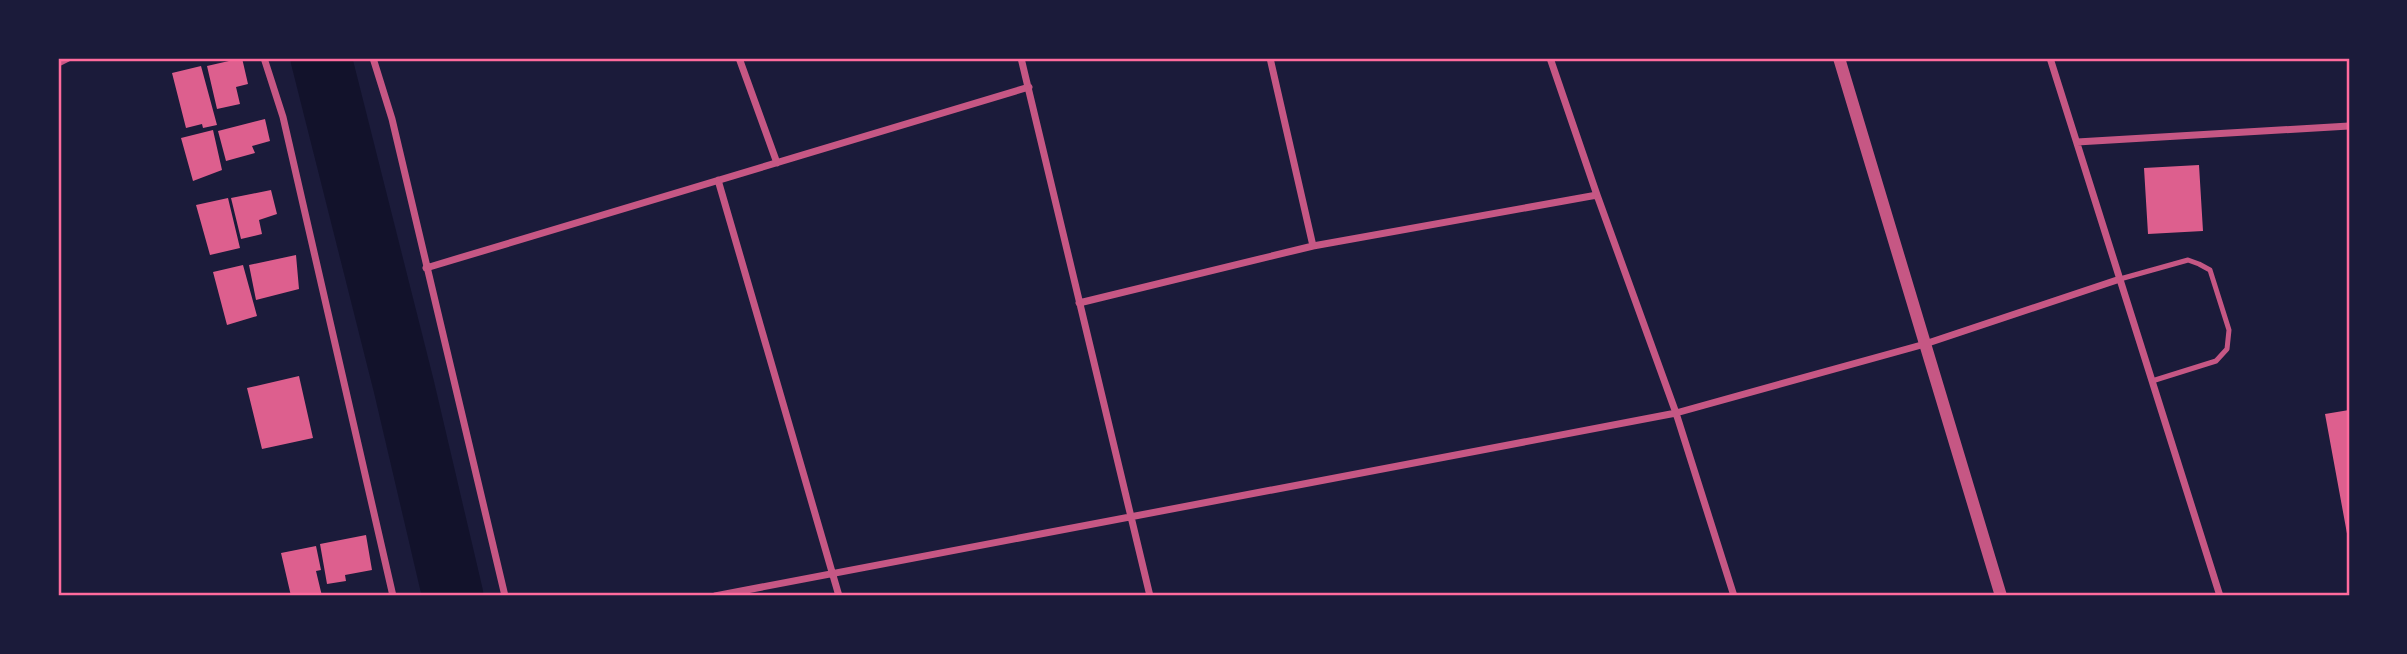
<svg xmlns="http://www.w3.org/2000/svg" width="2407" height="654" font-family="Poppins,sans-serif">
<style>
.lines{fill:none;stroke-linecap:round;stroke-linejoin:round}
.river{stroke:#12122b;stroke-width:61}
.building{fill:#dd5f8e}
.service{stroke:#c65784;stroke-width:5}
.minor{stroke:#c65784;stroke-width:7}
.tertiary{stroke:#c65784;stroke-width:12}
.neatline{fill:none;stroke:#ff6b9d;stroke-width:2.5}
</style>
<rect width="100%" height="100%" fill="#1b1b3a"/>
<g class="lines">
<!-- river -->
<path class="river" d="M321,58L404,387L453,596"/>
</g>
<!-- building -->
<path class="building" d="M242,58L248,84L236,87L240,104L217,109L207,66Z
M201,66L217,125L203,128L202,124L186,128L172,73Z
M265,119L270,141L252,146L255,153L226,161L218,131Z
M213,130L222,170L193,181L181,138Z
M2199,165L2203,231L2148,234L2144,168Z
M271,190L277,214L259,220L262,234L241,239L231,198Z
M228,198L240,248L210,255L196,205Z
M296,255L299,289L256,300L249,265Z
M243,265L257,316L227,325L213,272Z
M299,376L313,438L262,449L247,388Z
M2349,410V539H2348L2325,414Z
M366,535L372,570L345,575L346,581L327,584L320,544Z
M316,546L321,570L316,571L322,596H291L281,553Z"/>
<g class="lines">
<!-- service -->
<path class="service" d="M2120,279L2188,260L2199,264L2210,270L2229,330L2227,349L2216,361L2152,381"/>
<!-- minor -->
<path class="minor" d="M264,58L283,117L393,596
M373,58L392,119L505,596
M739,58L777,163
M1021,58L1150,596
M1270,58L1313,246
M1550,58L1597,195L1676,413L1734,596
M2050,58L2220,596
M58,63L68,58
M2077,142L2349,126
M718,180L839,596
M426,268L1029,87
M1079,303L1313,246L1597,195
M715,596L1676,413L1925,344L2120,279"/>
<!-- tertiary -->
<path class="tertiary" d="M1839,58L2001,596"/>
</g>
<!-- border -->
<rect width="2407" height="654" fill="none" stroke="#1b1b3a" stroke-width="119"/>
<rect x="60" y="60" width="2288" height="534" class="neatline"/>
</svg>
